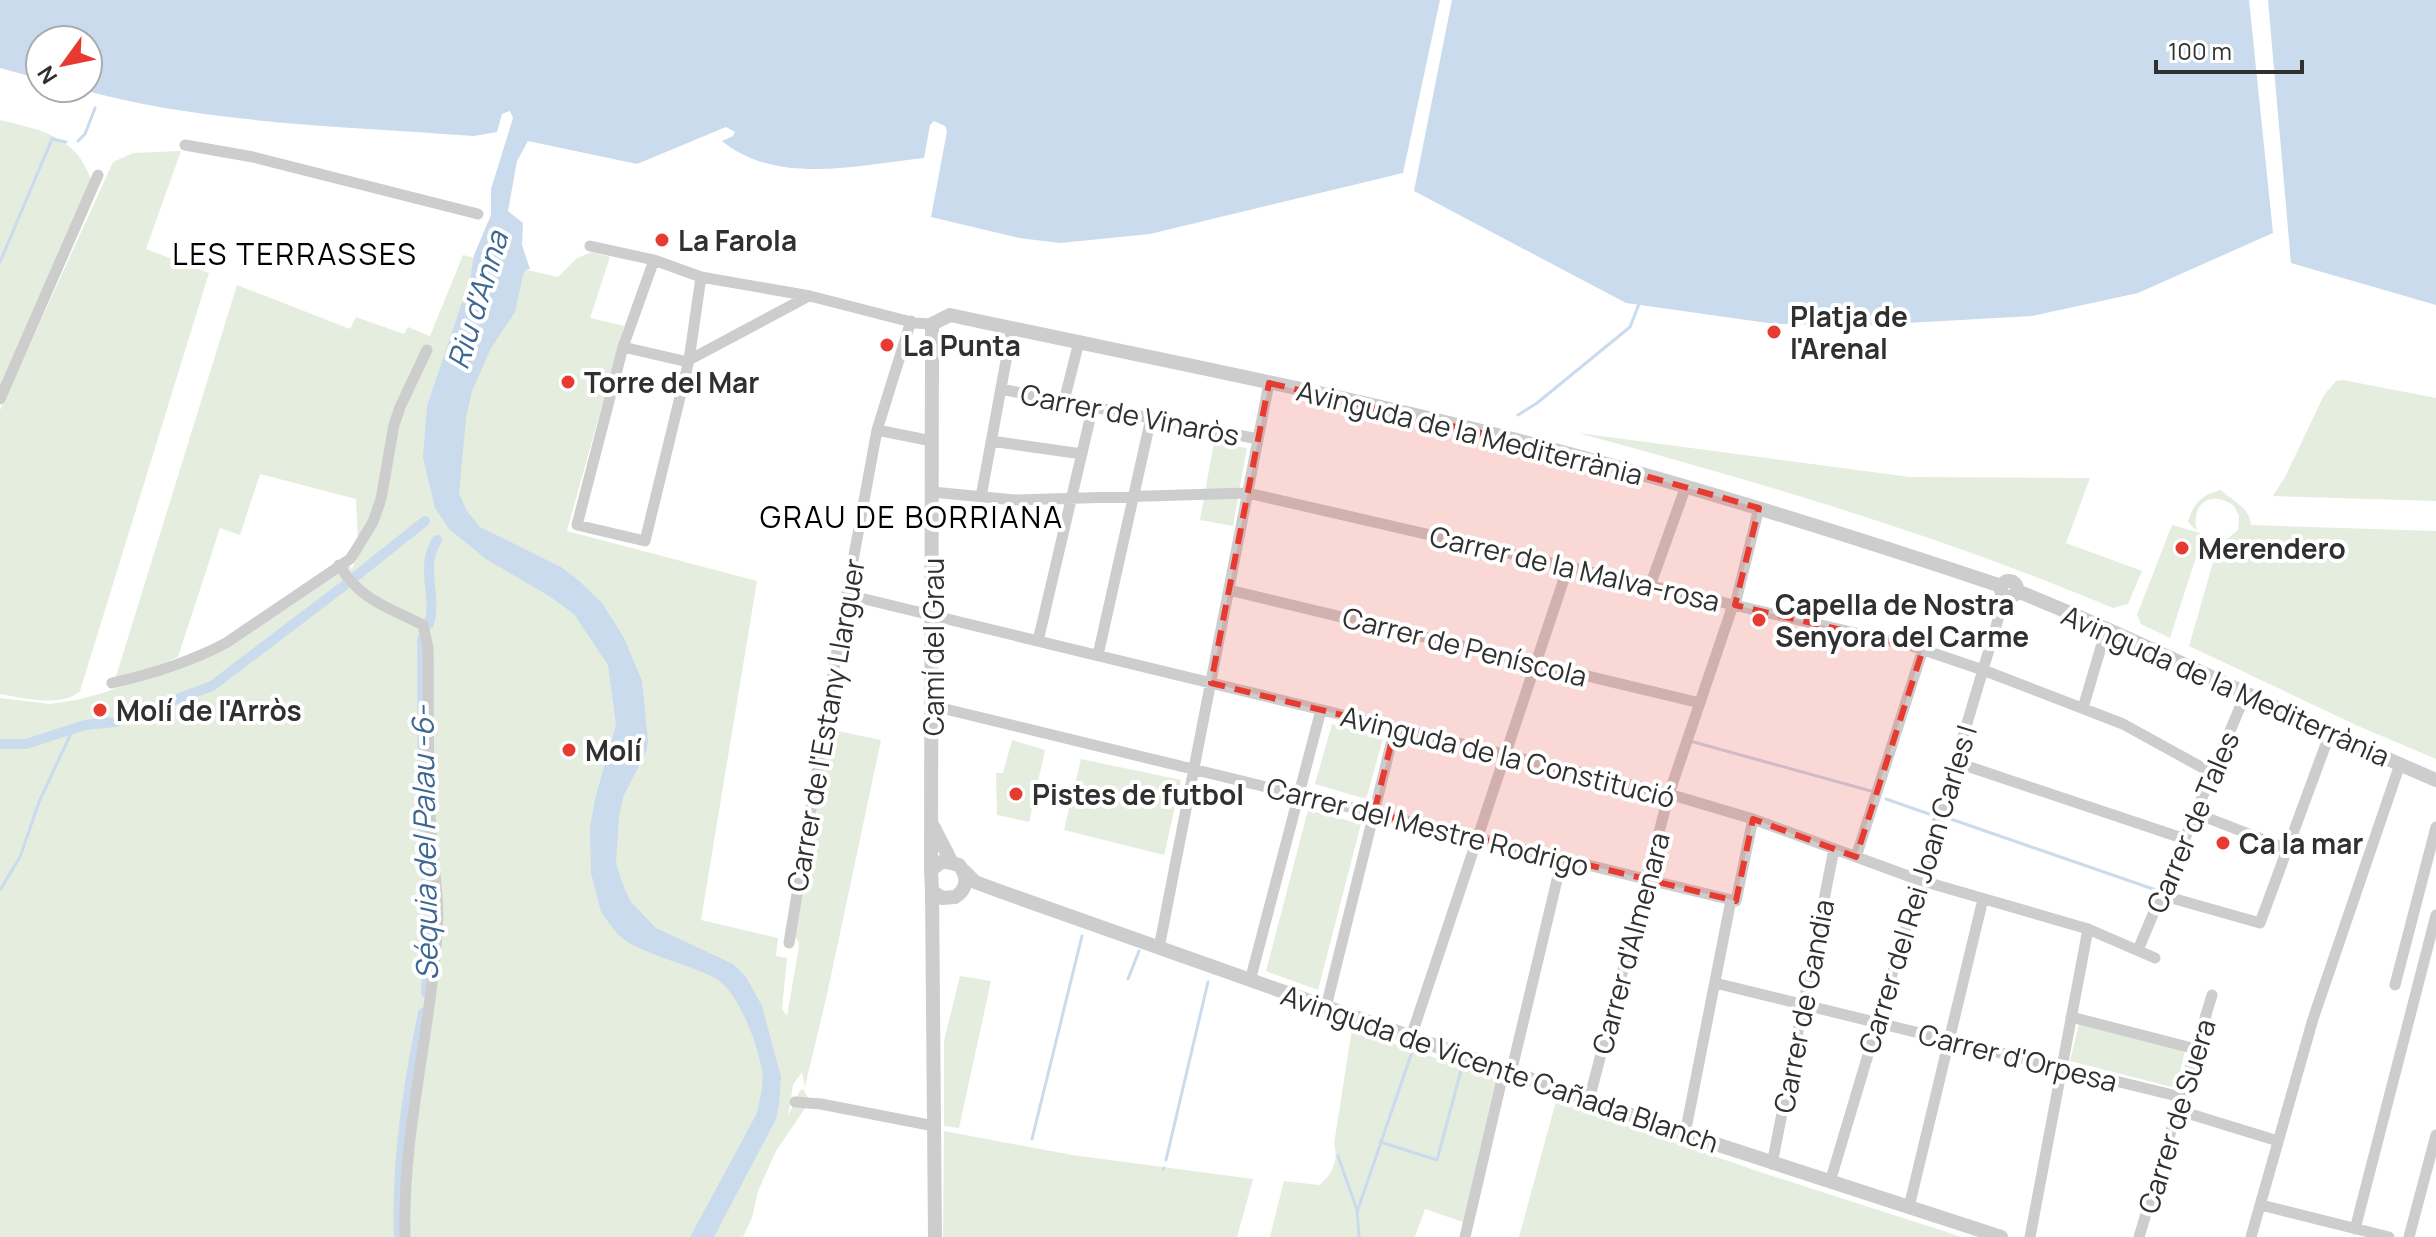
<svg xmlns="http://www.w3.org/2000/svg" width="2436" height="1237" font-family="Manrope,sans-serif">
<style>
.green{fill:#e4edde}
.water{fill:#cadbed}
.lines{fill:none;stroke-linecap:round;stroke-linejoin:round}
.stream{stroke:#cadbed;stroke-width:3}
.canal{stroke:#cadbed;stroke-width:10}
.minor{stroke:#cdcdcd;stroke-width:11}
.tertiary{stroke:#cdcdcd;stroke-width:14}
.marked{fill:#e73b32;fill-opacity:0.2;stroke:#e73b32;stroke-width:6;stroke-dasharray:16 10;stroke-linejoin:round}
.poi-dot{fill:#e73b32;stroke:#fff;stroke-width:3}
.labels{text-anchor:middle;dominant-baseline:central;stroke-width:8;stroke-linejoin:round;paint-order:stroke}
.poi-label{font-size:28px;font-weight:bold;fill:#303030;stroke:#fff;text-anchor:start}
.street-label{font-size:28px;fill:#303030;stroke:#fff}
.neighbourhood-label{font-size:30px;letter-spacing:2px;fill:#000;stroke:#fff}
.water-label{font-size:30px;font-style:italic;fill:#3c6793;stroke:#fff}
</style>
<rect width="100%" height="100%" fill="#fff"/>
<!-- green -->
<path class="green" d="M0,120C40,130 76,135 91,180L0,386Z
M181,151L146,249L209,273L80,691C62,708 22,698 0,694V410L113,162L133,153Z
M592,252L610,257L590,318L624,326L567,531L757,581L701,920L778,938L776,956L787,958L782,1009L787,1016L799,946L798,940L792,936L828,729L881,740L828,990L805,1087L802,1072L793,1085L788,1116L799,1092L803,1089L810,1101L776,1151L758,1191L752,1218L743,1237H0V698L50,704L76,700L103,693L208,654L347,563L352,569L388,487L402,413L419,375L428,345L393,416L379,499L358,540L356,499L260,474L240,535L220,528L178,657L114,683L237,285L350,329L356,317L404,334L408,327L430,336L463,255L558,277L577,258Z
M2343,380L2436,398V501L2273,496L2285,477L2324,395L2336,381Z
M1578,433L1910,477L2090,478L2066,543L2142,571L2128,604L2113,608C1940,535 1759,482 1578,433Z
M1214,442L1247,448L1233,526L1200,520Z
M2221,490C2233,502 2249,506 2251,525L2436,531V759L2358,726L2189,646L2216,552L2221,544L2238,530L2239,516L2234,506C2211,489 2190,504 2197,531L2188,522C2194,502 2202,495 2221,490Z
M2172,525L2200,533L2202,538L2170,638L2141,624L2137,615Z
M1332,724L1383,739L1366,799L1315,784Z
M1012,740L1045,750L1029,822L997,815L996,773H1003Z
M1081,759L1181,780L1164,855L1064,830Z
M1308,810L1361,824L1318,990L1266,971Z
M960,976L991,981L959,1128L944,1126V1041Z
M2079,1024L2185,1051L2176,1088L2070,1061Z
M1352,1029L1496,1079L1463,1222L1425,1209L1415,1237H1270L1284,1181L1319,1185C1332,1175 1339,1160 1334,1144Z
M1556,1101L1757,1171L1962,1237H1519Z
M944,1131L1072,1155L1253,1179L1237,1237H943Z"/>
<!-- water -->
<path class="water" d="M0,0H1440L1403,173L1150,234L1060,243L1019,238L931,217L947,131L945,126L934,121L930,125L924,158C859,165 777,186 722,141L733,136L735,132L726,127L637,164L528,141L517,161L508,211L523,223L522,245L530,269L525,270L523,275L515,312L491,348L472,391L466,418L459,493L467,511L480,527L561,567L578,580L602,603L624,638L642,681L648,741L646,752L623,797L619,818L616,863L623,885L631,902L656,928L733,964L746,977L762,1006L781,1077L779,1104L776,1119L714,1237H690L757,1113C760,1099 764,1085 762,1070C758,1045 738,990 715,978C688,964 656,958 629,943L618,935L601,912L591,873L590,828L595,799L616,725L608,665L574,614L549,596L486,559L449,529L435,508L423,458L427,406L470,279L474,255L491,215V189L513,118L510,111L502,114L497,132L474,136C341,126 204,124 75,88H88V40H40V79L0,68Z
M1452,0H2249L2273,233L2138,293L2032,316L1872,325L1775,324L1626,303L1414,191Z
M2268,0H2436V305L2291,263Z"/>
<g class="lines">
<!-- stream -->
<path class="stream" d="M78,141L85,134L95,108
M0,262L52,139L66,142
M1518,415L1537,403L1630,327L1639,304
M1690,741L1871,791
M1886,799L1929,814
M1945,817L2156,890
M0,890L20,857L39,802L72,731
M1128,979L1139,951
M1032,1139L1082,936
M1380,1142L1437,1160L1462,1067
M1338,1156L1357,1210L1359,1237
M1166,1160L1208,982
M1163,1169L1164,1168
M1357,1212L1413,1049"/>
<!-- canal -->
<path class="canal" d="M356,576L425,521
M429,624C438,595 419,569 437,540
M422,639L423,825L430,935L426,993
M0,744H26L85,725L115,722L212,686L345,585
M399,1237C396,1162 408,1086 423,1013"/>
<!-- minor -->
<path class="minor" d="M185,145L253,157L478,214
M590,246L654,260L701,277L810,296L915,323L932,324
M654,260L623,347L577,525L645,541L689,360L701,277
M623,347L688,362
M689,360L809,296
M1001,389L1258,439
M0,399L98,175
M1064,401L1079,342
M877,430L932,441
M991,441L1082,454
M932,492L1015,500L1248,493L1912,646L1983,670L2123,724L2212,773
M981,497L1012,328
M339,565C361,601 388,607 423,625L428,648C429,709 427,770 431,831C433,865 440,900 437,934C430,1036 402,1135 405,1237
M1650,586L1686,486
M1229,590L1700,703
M848,595L1669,794L1753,819L1919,880L2088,929L2155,958
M1735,605L1759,508
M1038,641L1093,406
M1098,655L1151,418
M112,683C152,674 190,662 226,643L350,559L356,550L373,522L381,499L394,425L400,407L427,350
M933,706L1736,901L1753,819
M2083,708L2106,630
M1955,762L2185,839
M2195,813L2287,849
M1856,857L1923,649
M2161,895L2260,923L2330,733
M789,943L841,626L877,430L911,321
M1159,948L1269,383
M2138,950L2246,693
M1250,981L1321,710
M1715,983L2181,1097
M2395,985L2436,827
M1326,1007L1395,728
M2071,1017L2196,1049
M1411,1037L1568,567
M1511,1073L1562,859
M1589,1100L1669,794L1733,605
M795,1102L821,1104L934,1126
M2177,1110L2278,1141
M1685,1134L1731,900
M1772,1164L1834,849
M1830,1182L2005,596
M2261,1205L2389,1237
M1909,1207L1983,899
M2355,1229L2436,915
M1465,1237L1504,1070
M2030,1237L2088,929
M2139,1237L2212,995
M2251,1237L2313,1019L2400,764
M2409,1237L2436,1135"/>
<!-- tertiary -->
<path class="tertiary" d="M2001 589a8 8 0 1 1 16 0a8 8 0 1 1-16 0Z
M2017,591C2159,648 2295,720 2436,780
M933,826L951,861
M931,870L943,861L959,865C968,876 968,889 955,897L942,898L932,891L931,870L932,324L950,315C1150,358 1352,396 1551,449C1702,489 1852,536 2001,586
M964,871L975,882L1002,892L1685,1134L2001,1237
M932,891L935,1237"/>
</g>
<!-- marked area -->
<path class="marked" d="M1269,383L1550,449L1759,508L1735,605L1923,649L1856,857L1753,819L1736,901L1374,813L1395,728L1211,683Z"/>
<!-- markers -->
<g class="poi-dot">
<circle cx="662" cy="240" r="8"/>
<circle cx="1774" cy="332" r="8"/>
<circle cx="887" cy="345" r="8"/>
<circle cx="568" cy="382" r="8"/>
<circle cx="2182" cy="548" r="8"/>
<circle cx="1759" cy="620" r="8"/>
<circle cx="100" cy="710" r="8"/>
<circle cx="569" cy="750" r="8"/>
<circle cx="1016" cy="794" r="8"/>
<circle cx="2223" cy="843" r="8"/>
</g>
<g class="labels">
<!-- poi labels -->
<g class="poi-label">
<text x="678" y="240">La Farola</text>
<text x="1790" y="316">Platja de<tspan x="1790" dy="32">l'Arenal</tspan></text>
<text x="903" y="345">La Punta</text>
<text x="584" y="382">Torre del Mar</text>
<text x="2198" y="548">Merendero</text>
<text x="1775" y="604">Capella de Nostra<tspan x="1775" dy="32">Senyora del Carme</tspan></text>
<text x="116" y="710">Molí de l'Arròs</text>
<text x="585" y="750">Molí</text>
<text x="1032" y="794">Pistes de futbol</text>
<text x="2239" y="843">Ca la mar</text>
</g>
<!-- street labels -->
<g class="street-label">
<text transform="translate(1130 414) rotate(11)">Carrer de Vinaròs</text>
<text transform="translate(1470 432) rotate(14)">Avinguda de la Mediterrània</text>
<text transform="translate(1575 568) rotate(13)">Carrer de la Malva-rosa</text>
<text transform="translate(1465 646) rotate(14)">Carrer de Peníscola</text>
<text transform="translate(933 647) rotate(-90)">Camí del Grau</text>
<text transform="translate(2226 685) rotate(24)">Avinguda de la Mediterrània</text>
<text transform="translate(825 725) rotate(-80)">Carrer de l'Estany Llarguer</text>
<text transform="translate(1508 756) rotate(14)">Avinguda de la Constitució</text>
<text transform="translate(2192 822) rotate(-67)">Carrer de Tales</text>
<text transform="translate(1428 826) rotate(14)">Carrer del Mestre Rodrigo</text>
<text transform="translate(1917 889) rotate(-73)">Carrer del Rei Joan Carles I</text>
<text transform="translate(1630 943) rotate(-75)">Carrer d'Almenara</text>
<text transform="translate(1803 1006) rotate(-79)">Carrer de Gandia</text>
<text transform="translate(2018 1057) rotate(14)">Carrer d'Orpesa</text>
<text transform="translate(1500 1068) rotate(19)">Avinguda de Vicente Cañada Blanch</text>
<text transform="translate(2176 1116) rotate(-73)">Carrer de Suera</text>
</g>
<!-- neighbourhood labels -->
<g class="neighbourhood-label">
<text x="295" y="253">LES TERRASSES</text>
<text x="912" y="516">GRAU DE BORRIANA</text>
</g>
<!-- water labels -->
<g class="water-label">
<text transform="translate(477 300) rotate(-73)">Riu d'Anna</text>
<text transform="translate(424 843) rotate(-91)">Séquia del Palau -6-</text>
</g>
</g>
<!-- north arrow -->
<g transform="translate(64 64) rotate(237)"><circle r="38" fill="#ffffff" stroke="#acacac" stroke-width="2"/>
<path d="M0-6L14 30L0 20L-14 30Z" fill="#e73b32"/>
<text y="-12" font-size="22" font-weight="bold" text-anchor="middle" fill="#303030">N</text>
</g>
<!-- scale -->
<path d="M2156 60v12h146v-12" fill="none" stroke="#303030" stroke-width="4"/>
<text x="2168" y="60" font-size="24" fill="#303030" stroke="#ffffff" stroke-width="6" paint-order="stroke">100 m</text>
</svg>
